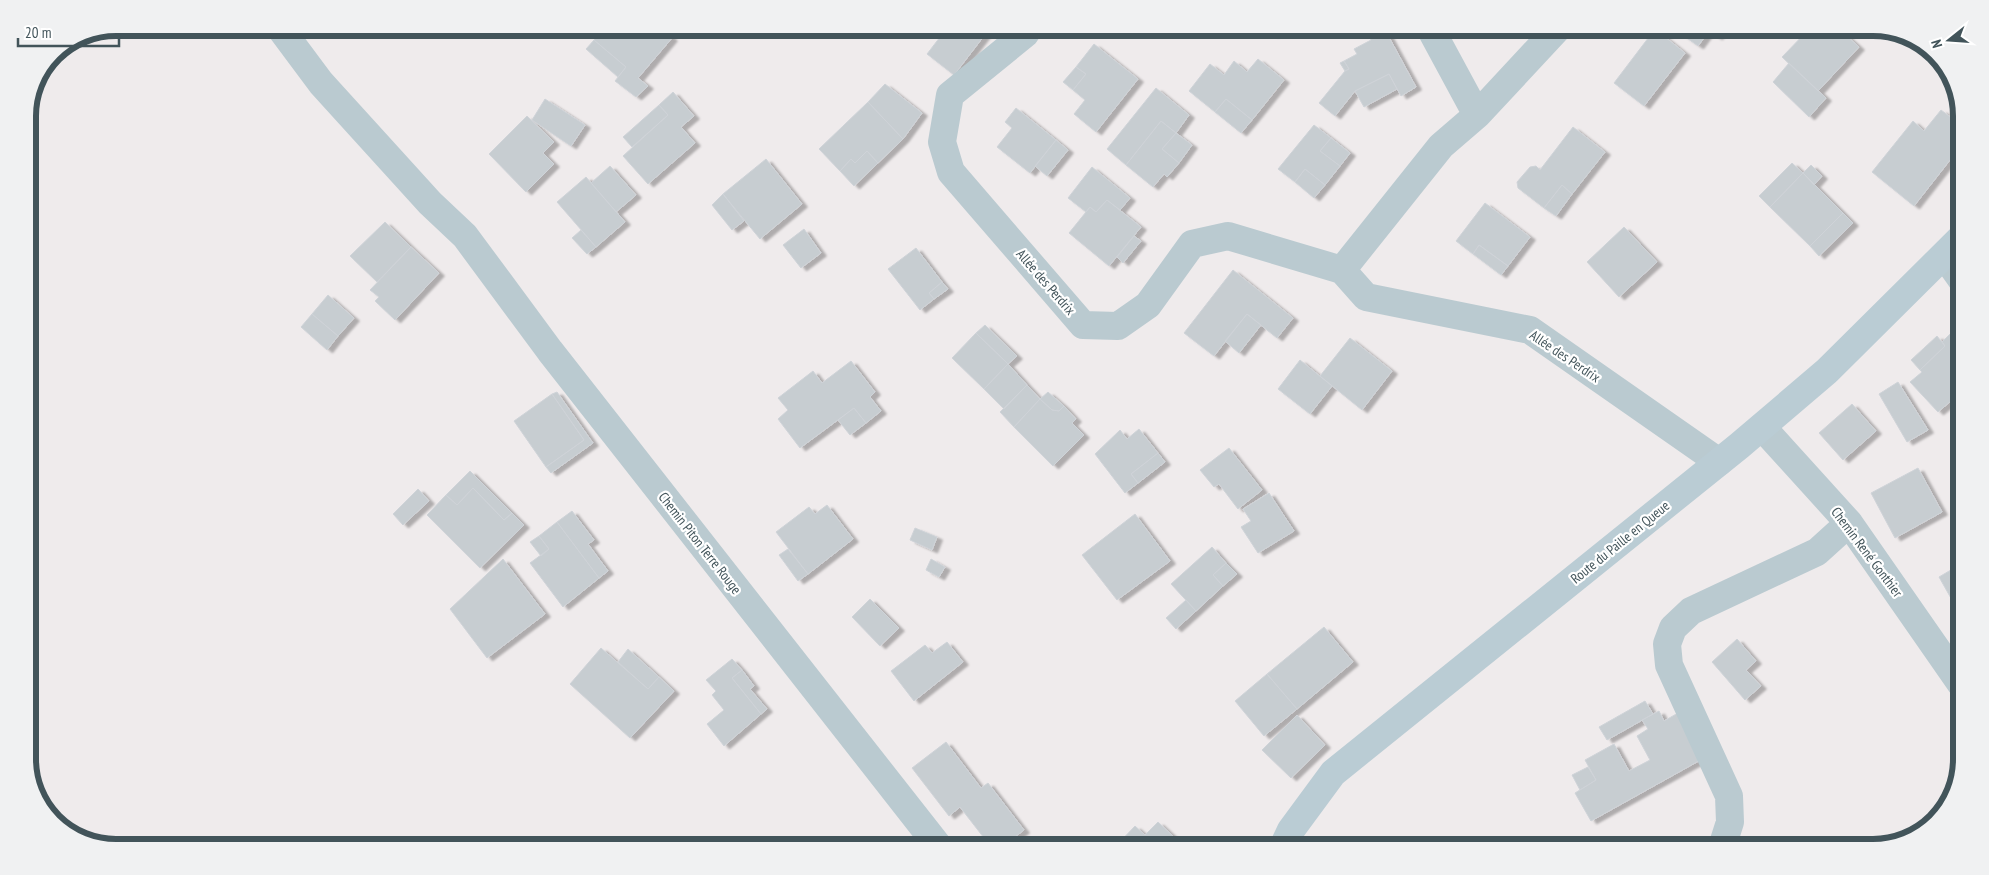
<svg xmlns="http://www.w3.org/2000/svg" width="1989" height="875" font-family="'PT Sans Narrow',sans-serif">
<style>
.building{fill:#c7cdd1;stroke:#cfd3d8;filter:url(#shadow)}
.lines{fill:none;stroke-linecap:round;stroke-linejoin:round}
.lane{stroke:#bacad0;stroke-width:14}
.street{stroke:#bacad0;stroke-width:28}
.secondary{stroke:#baccd4;stroke-width:28}
.labels{text-anchor:middle;dominant-baseline:central;stroke-width:4.5;stroke-linejoin:round;paint-order:stroke}
.street-label{font-size:14px;fill:#42545a;stroke:#fff}
.rim{fill:none;stroke:#42545a;stroke-width:6}
</style>
<defs>
<filter id="shadow"><feDropShadow dx="5.5" dy="3" stdDeviation="1" flood-color="#0004"/></filter>
</defs>
<rect width="100%" height="100%" fill="#efebec"/>
<!-- building -->
<path class="building" d="M604,28H660L672,38L638,78L648,86L636,97L615,81L626,67L594,40Z
M947,28H990L954,75L927,54Z
M1263,28H1279L1273,35Z
M1377,28H1384L1416,87L1401,96L1389,74L1355,91L1335,116L1319,103L1345,71L1349,69L1344,61L1357,54L1354,49L1371,40L1367,33Z
M1673,28H1723L1717,37L1709,31L1698,46Z
M1810,28H1838L1859,47L1818,91L1782,57Z
M1655,29L1685,53L1644,106L1614,83Z
M594,40L626,67L618,77L586,49Z
M1094,44L1138,79L1096,132L1074,114L1085,100L1073,90L1086,74L1076,67Z
M1258,59L1284,80L1252,120L1226,99L1215,112L1189,91L1210,64L1224,75L1234,61L1247,72Z
M1344,61L1349,69L1345,71L1340,63Z
M1789,63L1826,98L1809,117L1773,82Z
M1076,67L1086,74L1073,90L1063,82Z
M1389,74L1397,89L1364,107L1355,91Z
M885,84L922,113L903,139L868,102Z
M1156,88L1189,115L1176,133L1161,121L1126,165L1107,149Z
M673,92L694,116L681,127L695,143L648,184L623,156L668,115L659,105Z
M545,99L585,125L571,146L532,120Z
M1226,99L1252,120L1241,133L1215,112Z
M868,102L903,139L878,163L867,151L855,163L851,159L840,171L819,149Z
M659,105L668,115L632,147L623,137Z
M1016,108L1056,140L1030,173L997,147L1012,128L1005,122Z
M1941,110L1961,125V146L1914,206L1872,172L1913,121L1924,131Z
M527,116L554,142L543,153L554,164L526,192L489,154Z
M1161,121L1176,133L1162,149L1179,163L1167,177L1164,174L1153,187L1126,165Z
M1314,125L1331,138L1320,151L1340,166L1325,185L1305,169L1295,182L1278,169Z
M1573,127L1605,152L1572,194L1562,185L1544,208L1518,188L1517,182L1530,167L1536,166L1540,170Z
M1176,133L1192,145L1179,163L1162,149Z
M1331,138L1350,153L1340,166L1320,151Z
M1056,140L1068,150L1047,176L1035,166Z
M867,151L878,163L854,186L840,171L851,159L855,163Z
M766,159L802,204L760,239L723,194Z
M1792,163L1803,173L1770,207L1759,196Z
M1811,165L1822,176L1814,185L1803,173Z
M610,166L636,195L616,212L591,183Z
M1092,167L1130,198L1120,210L1107,200L1096,212L1090,207L1086,212L1068,198Z
M1305,169L1325,185L1314,198L1295,182Z
M1803,173L1843,213L1810,246L1770,207Z
M586,177L625,222L596,247L557,202Z
M1562,185L1572,194L1556,216L1544,208Z
M723,194L744,221L732,230L712,205Z
M1107,200L1141,227L1109,266L1069,233L1090,207L1096,212Z
M1485,203L1530,237L1508,266L1479,245L1473,254L1456,241Z
M1843,213L1853,223L1819,256L1810,246Z
M385,222L411,247L377,282L350,256Z
M1624,227L1657,262L1619,297L1587,262Z
M804,229L821,253L801,268L783,245Z
M581,230L596,247L587,254L572,238Z
M1134,236L1141,241L1123,263L1117,257Z
M1479,245L1508,266L1501,275L1473,254Z
M411,247L439,273L395,320L375,301L379,297L370,290Z
M916,248L942,282L929,293L934,299L920,310L888,269Z
M1233,270L1293,318L1277,338L1247,314L1214,356L1184,333Z
M942,282L948,289L934,299L929,293Z
M328,295L354,318L338,336L312,314Z
M312,314L338,336L327,350L301,327Z
M1247,314L1261,325L1239,353L1225,341Z
M985,325L1017,356L1008,364L976,333Z
M1953,331L1961,341V399L1955,405L1951,401L1938,412L1910,382L1922,372L1920,370L1945,346L1942,342Z
M976,333L1008,364L984,389L952,358Z
M1937,336L1945,346L1920,370L1911,360Z
M1350,338L1392,371L1362,410L1320,376Z
M1300,360L1332,386L1310,414L1278,389Z
M851,361L875,392L870,397L881,411L866,423L854,408L800,448L778,419L788,410L778,398L813,371L822,383Z
M1008,364L1027,385L1004,409L984,389Z
M1898,382L1928,430L1907,442L1879,394Z
M1027,385L1040,399L1014,427L1000,412Z
M557,392L593,443L551,473L546,467L584,440L552,394Z
M1048,392L1064,406L1059,411L1052,410L1040,399Z
M552,394L584,440L546,467L514,421Z
M1040,399L1052,410L1059,411L1064,406L1076,419L1072,423L1084,435L1053,466L1014,427Z
M1852,404L1876,431L1843,460L1819,433Z
M854,408L866,423L850,435L838,420Z
M1139,429L1158,453L1131,474L1138,483L1125,493L1095,454L1120,430L1127,439Z
M1229,448L1262,490L1238,509L1219,484L1214,487L1200,470Z
M1158,453L1165,462L1138,483L1131,474Z
M1918,468L1942,512L1895,538L1871,493Z
M470,471L512,513L504,520L473,488L457,505L446,495Z
M473,488L504,520L512,513L524,525L480,568L427,515L446,495L457,505Z
M418,489L429,501L403,525L393,514Z
M1269,493L1294,531L1258,553L1241,527L1251,521L1243,509Z
M827,505L853,539L808,574L776,532L809,507L815,514Z
M572,511L594,540L588,544L608,571L599,578L557,522Z
M1135,514L1170,561L1117,600L1082,555Z
M557,522L599,578L563,607L530,563L549,549L539,536Z
M915,528L937,537L932,550L910,540Z
M539,536L549,549L541,556L530,542Z
M1212,547L1226,563L1213,575L1223,586L1196,611L1171,584Z
M788,549L808,574L798,581L779,555Z
M503,559L545,614L487,658L450,609Z
M931,559L945,567L939,577L926,570Z
M1226,563L1237,574L1223,586L1213,575Z
M1961,564V616L1939,577Z
M870,599L899,628L880,646L852,617Z
M1186,600L1196,611L1176,629L1166,618Z
M1324,627L1353,662L1297,709L1267,674Z
M1737,639L1756,661L1746,670L1761,686L1745,700L1712,662Z
M947,642L963,662L914,701L891,671L925,645L932,653Z
M601,648L648,689L659,677L674,691L630,738L570,684Z
M628,649L659,677L648,689L618,662Z
M732,659L742,670L732,678L761,714L724,746L707,724L724,710L712,695L716,691L706,680Z
M742,670L754,686L750,689L767,709L761,714L732,678Z
M1267,674L1297,709L1264,736L1235,701Z
M1645,701L1653,714L1607,740L1599,727Z
M1659,711L1664,721L1678,713L1704,758L1591,821L1575,793L1596,780L1585,760L1614,744L1629,771L1650,760L1637,736L1648,729L1642,720Z
M1297,715L1325,745L1291,778L1262,750Z
M946,742L981,788L988,783L1024,830L1002,847H991L960,807L949,816L912,768Z
M1588,767L1596,780L1580,790L1572,775Z
M1158,822L1174,837L1164,847H1115L1135,826L1145,835Z"/>
<g class="lines">
<!-- lane -->
<path class="lane" d="M1939,260L1961,291"/>
<!-- street -->
<path class="street" d="M280,28L321,83L430,203L465,236L550,351L939,847
M1029,28L1025,34L950,95L942,142L951,172L1083,325L1118,326L1148,305L1192,244L1228,236L1342,270L1366,297L1530,330L1719,462
M1477,115L1558,28
M1342,270L1441,146L1477,115L1430,28
M1762,427L1849,523L1961,684
M1722,847L1730,822L1729,796L1669,665L1667,644L1673,628L1691,611L1817,552L1849,523"/>
<!-- secondary -->
<path class="secondary" d="M1283,847L1291,830L1333,773L1739,446L1827,371L1961,238"/>
</g>
<g class="labels">
<!-- street labels -->
<g class="street-label">
<text transform="translate(1046 282) rotate(49)">Allée des Perdrix</text>
<text transform="translate(1565 356) rotate(34)">Allée des Perdrix</text>
<text transform="translate(1620 542) rotate(-39)">Route du Paille en Queue</text>
<text transform="translate(700 543) rotate(52)">Chemin Piton Terre Rouge</text>
<text transform="translate(1867 552) rotate(53)">Chemin René Gonthier</text>
</g>
</g>
<!-- crop -->
<path d="M0 0H1989V875H0ZM116 36H1873A80 80 0 0 1 1953 116V759A80 80 0 0 1 1873 839H116A80 80 0 0 1 36 759V116A80 80 0 0 1 116 36Z" fill="#f0f1f2" fill-rule="evenodd"/>
<path class="rim" d="M116 36H1873A80 80 0 0 1 1953 116V759A80 80 0 0 1 1873 839H116A80 80 0 0 1 36 759V116A80 80 0 0 1 116 36Z"/>
<!-- north arrow -->
<g transform="translate(1949 40) rotate(253)" stroke="#ffffff" stroke-width="4" paint-order="stroke">
<path d="M0-4L9 19L0 12L-9 19Z" fill="#42545a"/>
<text y="-8" font-size="14" font-weight="bold" text-anchor="middle" fill="#42545a">N</text>
</g>
<!-- scale -->
<path d="M18 38v8h101v-8" fill="none" stroke="#42545a" stroke-width="2.5"/>
<text x="25" y="38" font-size="15" fill="#42545a" stroke="#ffffff" stroke-width="4" paint-order="stroke">20 m</text>
</svg>
